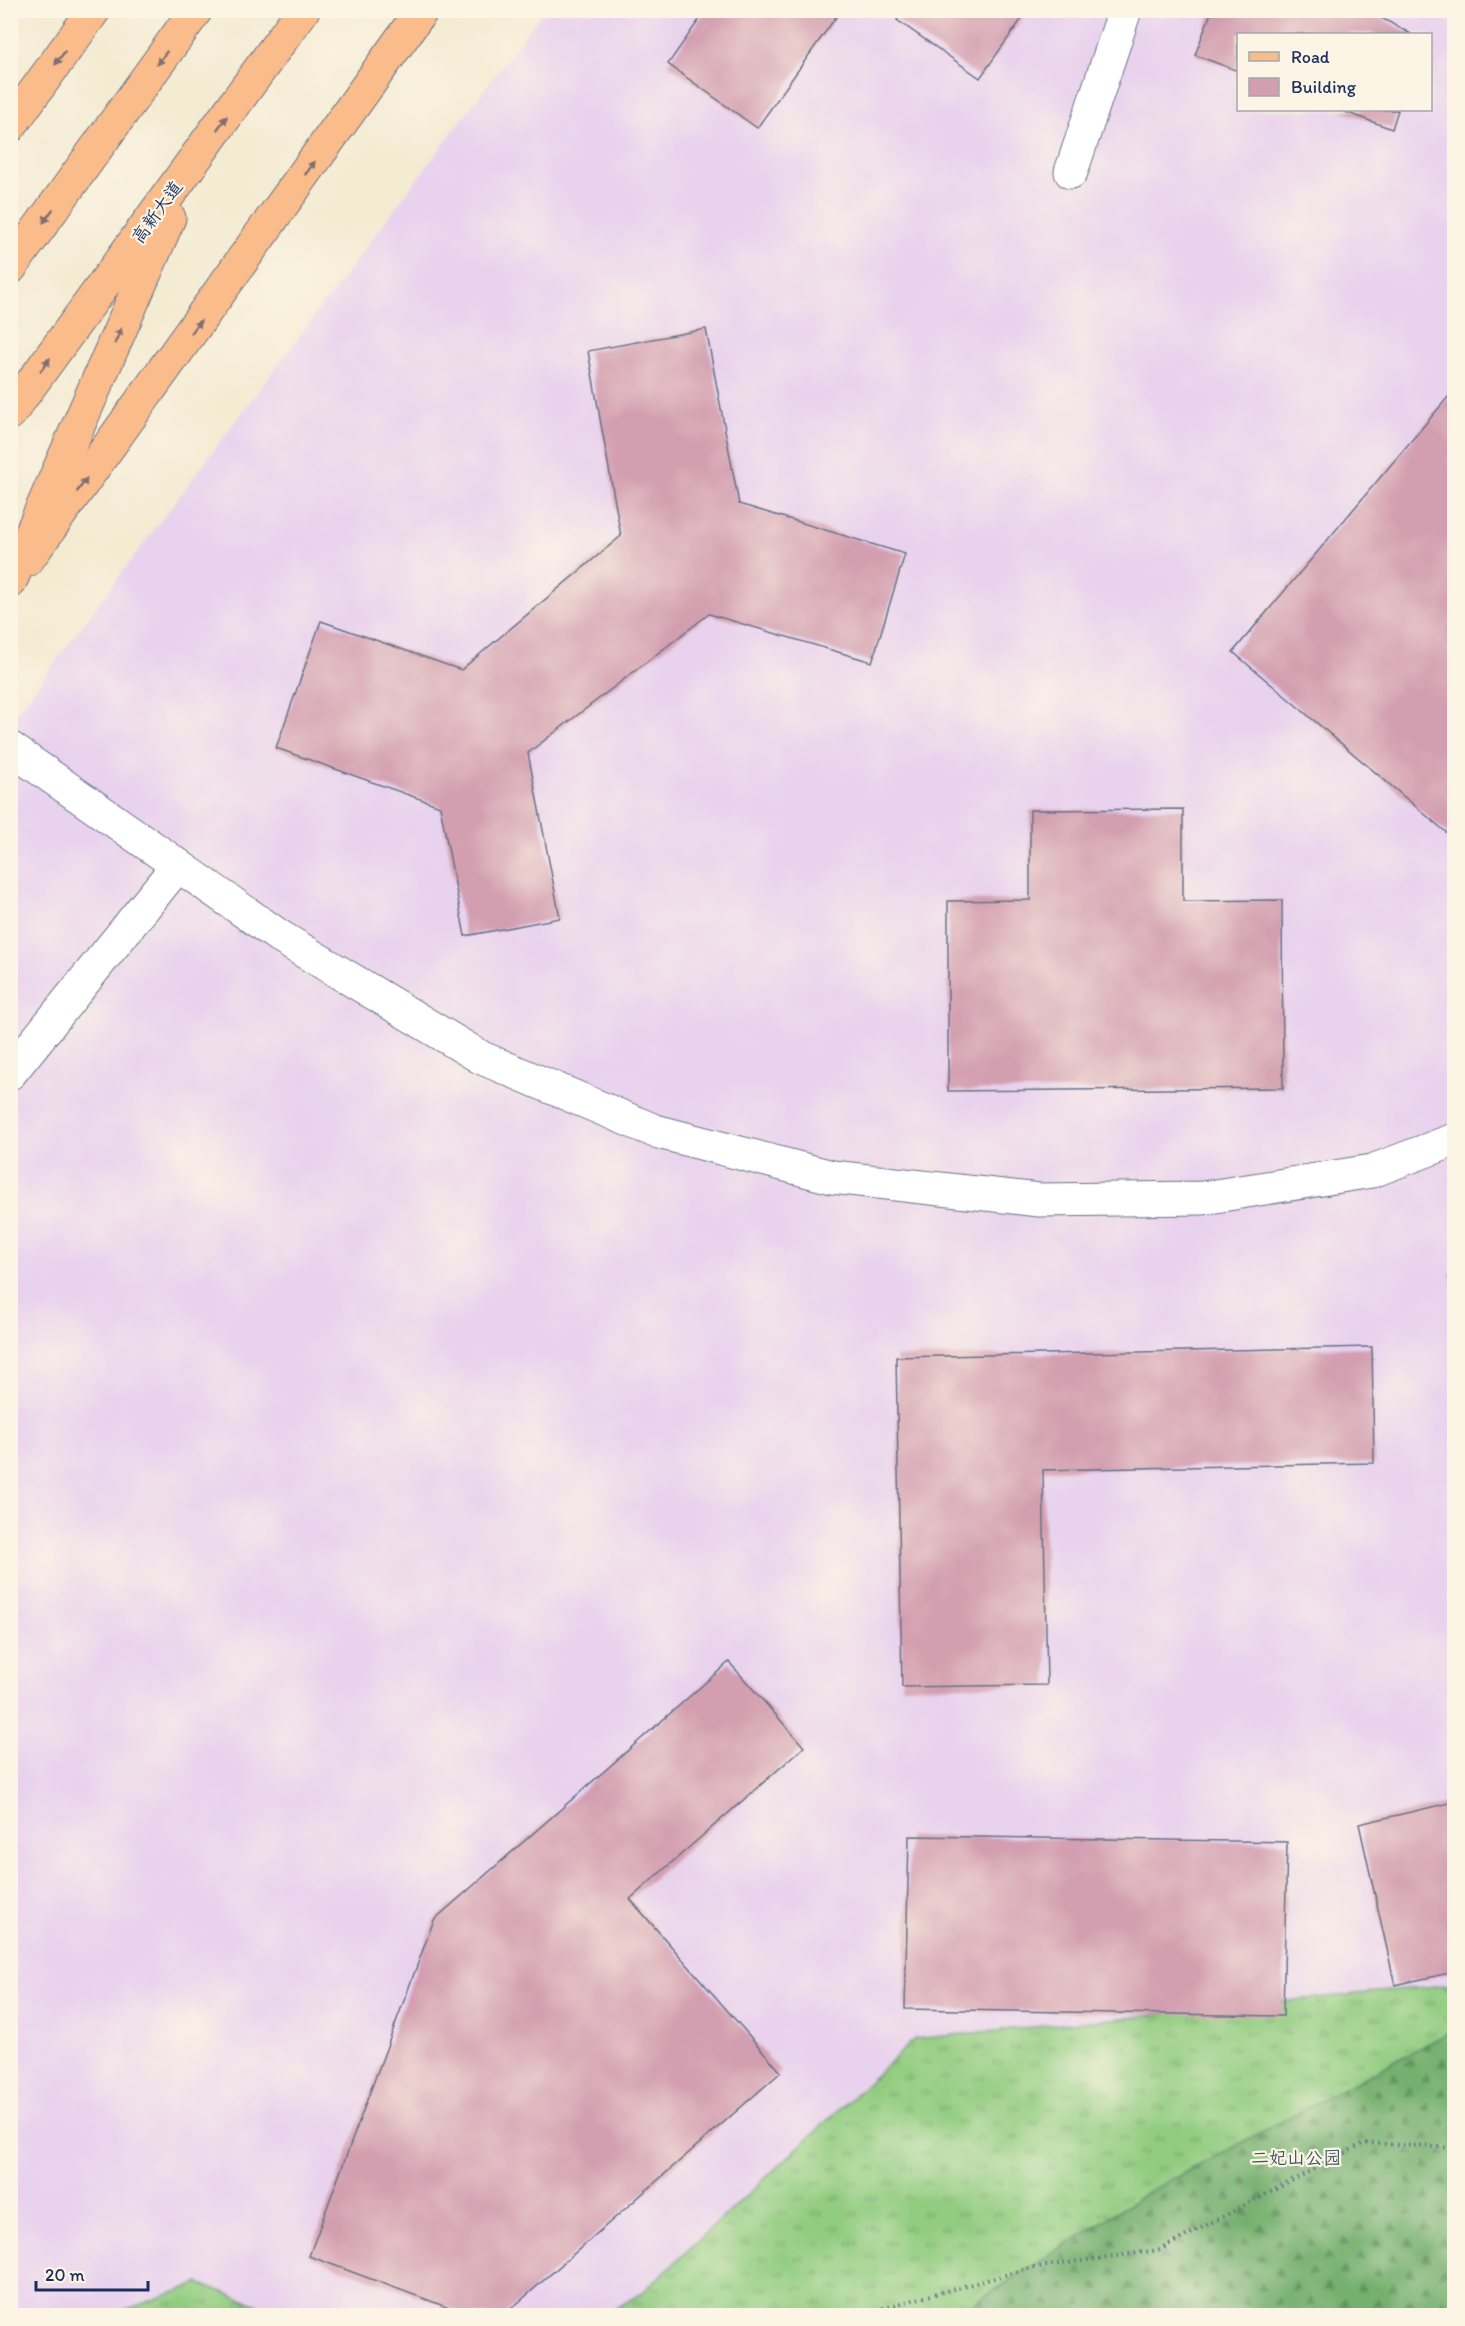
<svg xmlns="http://www.w3.org/2000/svg" width="1465" height="2326" font-family="Itim,'LXGW WenKai TC',sans-serif">
<style>
.built{fill:#e8d2ee;fill-rule:evenodd}
.grass{fill:url(#grass-tufts);stroke:#567e6f;stroke-width:1.5}
.forest{fill:url(#forest-firs);stroke:#487066;stroke-width:1.5}
.building{fill:#d39fb0}
.lines{fill:none;stroke-linecap:round;stroke-linejoin:round}
.minor-casing{stroke:#677187;stroke-width:35}
.tertiary-casing{stroke:#677187;stroke-width:35}
.primary-casing{stroke:#677187;stroke-width:35}
.trunk-casing{stroke:#677187;stroke-width:35}
.path{stroke:#677187;stroke-width:4;stroke-dasharray:1.5 4.5;stroke-linecap:butt}
.minor{stroke:#fff;stroke-width:33}
.tertiary{stroke:#fff;stroke-width:33}
.primary{stroke:#fabc8b;stroke-width:33}
.trunk{stroke:#fabc8b;stroke-width:33}
.oneway{fill:#7f6e72}
.labels{text-anchor:middle;dominant-baseline:central;stroke-width:4.5;stroke-linejoin:round;paint-order:stroke}
.street-label{font-size:18px;fill:#1b2f5e;stroke:#fcf5e5}
.park-label{font-size:18px;fill:#385666;stroke:#fcf5e5}
</style>
<defs>
<pattern id="grass-tufts" width="24" height="20" patternUnits="userSpaceOnUse" patternTransform="scale(1.5)"><rect width="24" height="20" fill="#91cc80"/><path d="M3 7l-1-3M5 7V3M7 7l1-3M15 17l-1-3M17 17v-4M19 17l1-3" fill="none" stroke="#76a66c"/></pattern>
<pattern id="forest-firs" width="22" height="20" patternUnits="userSpaceOnUse" patternTransform="scale(1.5)"><rect width="22" height="20" fill="#74b06e"/><path d="M5 1l3.5 6h-7zM16 11l3.5 6h-7z" fill="#5e905e"/></pattern>
</defs>
<rect width="100%" height="100%" fill="#fcf5e5"/>
<filter id="ink" filterUnits="userSpaceOnUse"><feTurbulence type="fractalNoise" baseFrequency=".0167" numOctaves="2"/><feDisplacementMap in="SourceGraphic" scale="12" xChannelSelector="R" yChannelSelector="G"/><feConvolveMatrix kernelMatrix="1 2 1 2 8 2 1 2 1" color-interpolation-filters="sRGB"/></filter>
<filter id="wash" filterUnits="userSpaceOnUse"><feTurbulence type="fractalNoise" baseFrequency=".008" numOctaves="4" result="noise"/><feDisplacementMap in="SourceGraphic" scale="24" xChannelSelector="R" yChannelSelector="G"/><feGaussianBlur stdDeviation="1.35" result="paint"/><feColorMatrix in="noise" values="0 0 0 0 0 0 0 0 0 0 0 0 0 0 0 0 0 1.4 0 .05"/><feComposite in="paint" operator="in"/></filter>
<g filter="url(#wash)">
<rect width="100%" height="100%" fill="#f3ebd2"/>
<!-- built -->
<path class="built" d="M543,11H1454V1984L915,2039L643,2292L603,2315H284L199,2283L112,2315H11L10,722ZM1238,34H1430V110H1238Z"/>
<!-- grass -->
<path class="grass" d="M1454,1984V2315L603,2316L643,2292L915,2039Z
M199,2283L284,2315H112Z"/>
<!-- forest -->
<path class="forest" d="M1454,2030V2315H955L1152,2190Z"/>
<g id="blocks">
<!-- building -->
<path class="building" d="M706,10H841L757,128L668,64Z
M903,10H1028L980,78L897,20Z
M1212,10H1367L1411,34H1238V71L1195,55Z
M1340,110H1398L1392,129Z
M706,329L739,504L905,554L872,662L709,614L528,753L560,918L465,936L440,806L276,748L321,621L461,670L621,536L588,351Z
M1454,390V839L1233,652Z
M1183,809V901L1282,900L1283,1088L948,1091V901L1030,900V810Z
M1454,1272V1286L1450,1274Z
M1372,1347L1374,1463L1043,1470L1047,1685L902,1687L896,1357Z
M729,1662L804,1747L630,1899L781,2072L503,2316H471L309,2256L434,1920Z
M1454,1802V1972L1395,1985L1359,1824Z
M909,1836L1287,1842L1283,2016L905,2009Z"/>
</g>
</g>
<g filter="url(#ink)">
<use href="#blocks" fill-opacity="0" stroke="#677187" stroke-width="1.5"/>
<g class="lines">
<!-- minor casing -->
<g class="minor-casing">
<path id="minor" d="M1071,172L1125,10
M10,1073L178,865"/>
</g>
<!-- tertiary casing -->
<g class="tertiary-casing">
<path id="tertiary" d="M10,748L282,938L482,1058L655,1131L832,1177L1039,1200L1203,1198L1372,1171L1454,1140"/>
</g>
<!-- primary casing -->
<g class="primary-casing">
<path id="primary" d="M10,126L94,10
M27,560L422,10"/>
</g>
<!-- trunk casing -->
<g class="trunk-casing">
<path id="trunk" d="M10,268L196,10
M10,413L303,10
M10,582L169,218"/>
</g>
<!-- path -->
<path class="path" d="M854,2316L1031,2268L1159,2250L1364,2143L1454,2148"/>
<!-- minor -->
<use href="#minor" class="minor"/>
<!-- tertiary -->
<use href="#tertiary" class="tertiary"/>
<!-- primary -->
<use href="#primary" class="primary"/>
<!-- trunk -->
<use href="#trunk" class="trunk"/>
</g>
<!-- one-way arrows -->
<defs><path id="oneway-solid" d="M-6-.8H1V-3.2L6.5 0L1 3.2V.8H-6Z" transform="scale(1.5)"/></defs>
<g class="oneway">
<use href="#oneway-solid" transform="translate(60 58) rotate(126)"/>
<use href="#oneway-solid" transform="translate(162 58) rotate(126)"/>
<use href="#oneway-solid" transform="translate(222 123) rotate(-54)"/>
<use href="#oneway-solid" transform="translate(310 168) rotate(-54)"/>
<use href="#oneway-solid" transform="translate(48 216) rotate(126)"/>
<use href="#oneway-solid" transform="translate(196 327) rotate(-54)"/>
<use href="#oneway-solid" transform="translate(118 336) rotate(-67)"/>
<use href="#oneway-solid" transform="translate(45 365) rotate(-54)"/>
<use href="#oneway-solid" transform="translate(82 485) rotate(-54)"/>
</g>
</g>
<g class="labels">
<!-- street labels -->
<g class="street-label">
<text transform="translate(157 212) rotate(-54)">高新大道</text>
</g>
<!-- park labels -->
<g class="park-label">
<text x="1296" y="2158">二妃山公园</text>
</g>
</g>
<!-- margin -->
<rect width="1465" height="2326" fill="none" stroke="#fcf5e5" stroke-width="36"/>
<!-- legend -->
<rect x="1237" y="33" width="195" height="78" fill="#fcf5e5" stroke="#a2a6af" stroke-width="1.5"/>
<rect x="1249" y="52" width="30" height="9" fill="#fabc8b" stroke="#a2a6af" stroke-width="1.5"/>
<text x="1291" y="63" font-size="18" fill="#1b2f5e">Road</text>
<rect x="1249" y="78" width="30" height="18" fill="#d39fb0" stroke="#a2a6af" stroke-width="1.5"/>
<text x="1291" y="93" font-size="18" fill="#1b2f5e">Building</text>
<!-- scale -->
<path d="M36 2281v9h112v-9" fill="none" stroke="#1b2f5e" stroke-width="3"/>
<text x="45" y="2281" font-size="18" fill="#1b2f5e" stroke="#fcf5e5" stroke-width="4.5" paint-order="stroke">20 m</text>
</svg>
